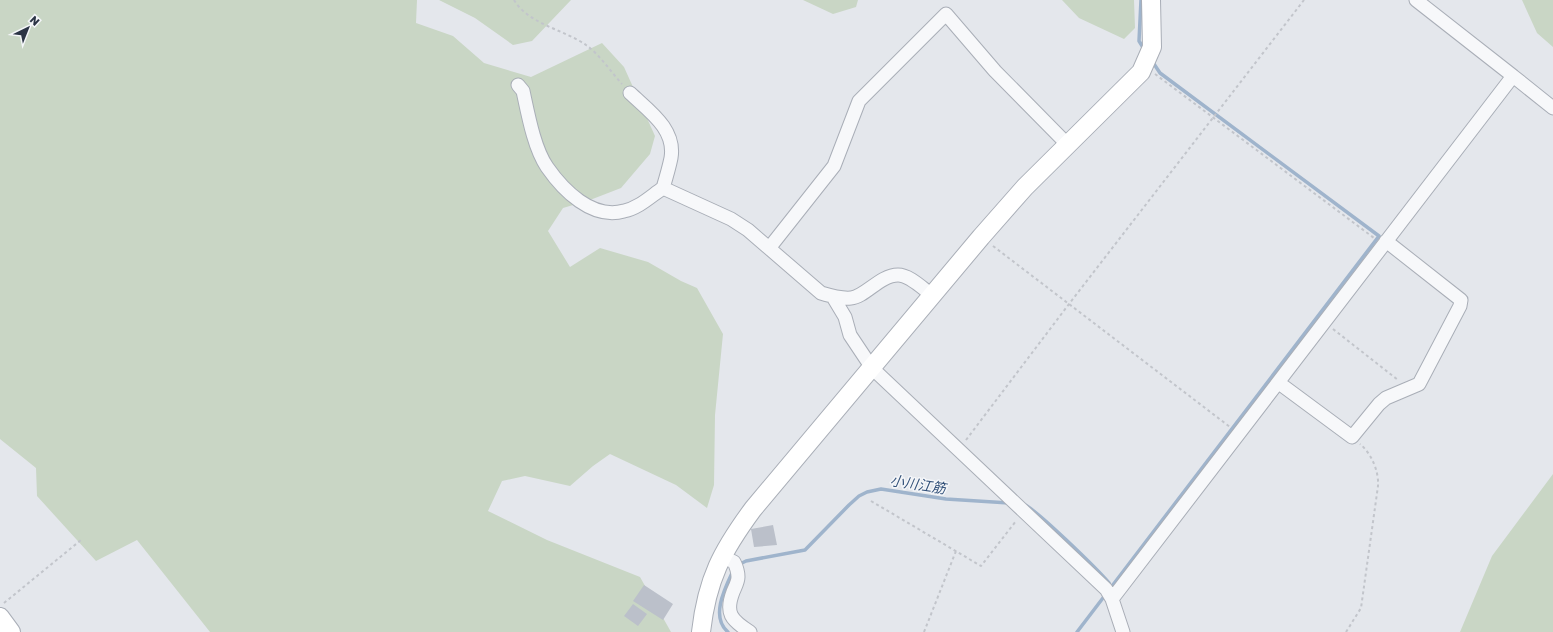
<svg xmlns="http://www.w3.org/2000/svg" width="1553" height="632" font-family="'Golos Text','Noto Sans JP',sans-serif">
<style>
.green{fill:#c9d6c5}
.lines{fill:none;stroke-linecap:round;stroke-linejoin:round}
.stream{stroke:#9fb4cc;stroke-width:3.5}
.building{fill:#bbc0ca}
.street-casing{stroke:#a9aeb7;stroke-width:15}
.secondary-casing{stroke:#a9aeb7;stroke-width:20}
.path{stroke:#c2c5cb;stroke-width:2;stroke-dasharray:3 3;stroke-linecap:butt}
.street{stroke:#f7f8fa;stroke-width:13}
.secondary{stroke:#fff;stroke-width:18}
.labels{text-anchor:middle;dominant-baseline:central;stroke-width:3;stroke-linejoin:round;paint-order:stroke}
.water-label{font-size:14px;font-style:italic;fill:#34527a;stroke:#f4f6f9}
</style>
<rect width="100%" height="100%" fill="#e4e7ec"/>
<!-- green -->
<path class="green" d="M0,0H417L416,23L453,36L484,63L531,77L602,43L624,67L655,136L650,154L621,188L590,200L563,208L548,231L570,267L600,248L648,262L681,281L697,288L723,334L715,415L714,485L707,508L676,485L610,454L593,466L570,486L525,476L502,481L488,511L547,540L640,577L671,632H210L137,540L96,561L37,496L36,468L0,439Z
M439,0H571L532,41L513,45L475,18Z
M803,0H858L856,7L833,14Z
M1062,0H1134L1135,28L1124,39L1079,18Z
M1522,0H1553V47L1537,33Z
M1553,474V632H1460L1492,556Z"/>
<g class="lines">
<!-- stream -->
<path class="stream" d="M1141,0L1139,41L1144,49
M1023,504C1035,508 1098,570 1109,583
M738,565L746,561L805,550L849,505L859,496L867,492L881,489L946,499L1009,503
M1109,590L1379,236L1160,73L1152,61
M728,632C710,617 725,588 733,571
M1077,632L1106,594"/>
</g>
<!-- building -->
<path class="building" d="M773,525L777,545L754,547L751,529Z
M644,585L673,604L663,620L633,601Z
M633,604L647,614L638,626L624,616Z"/>
<g class="lines">
<!-- street casing -->
<g class="street-casing">
<path id="street" d="M1513,76L1553,108
M518,85L523,91C528,114 534,148 547,167C563,190 592,220 624,211C639,208 651,196 663,188
M630,93C649,111 676,129 671,158C669,168 666,178 663,188L731,219L748,230L821,293C831,296 841,299 851,298C865,297 880,275 898,275C910,275 923,289 932,295
M770,247L834,166L859,101L946,14L995,71L1068,145
M833,297L845,317L850,335L872,368L1106,589L1112,599
M1279,383L1352,437L1379,404L1386,398L1419,384L1460,306L1461,300L1386,241
M721,556L734,562C736,566 738,572 738,577C738,582 735,587 733,592C725,613 731,620 750,632
M1123,632L1112,599L1513,76L1416,0"/>
</g>
<!-- secondary casing -->
<g class="secondary-casing">
<path id="secondary" d="M0,617L11,632
M701,632C707,579 722,551 753,509L981,237L1025,187L1141,72L1152,47L1151,0"/>
</g>
<!-- path -->
<path class="path" d="M514,0C528,24 565,30 586,45C600,55 611,72 622,84
M1155,74L1374,238
M993,246L1230,427
M1333,329L1398,380
M966,440L1069,304L1304,0
M871,501L981,566L1016,521
M4,603L81,540
M924,632L956,551
M1346,632L1361,608L1378,486C1379,472 1372,454 1360,444"/>
<!-- street -->
<use href="#street" class="street"/>
<!-- secondary -->
<use href="#secondary" class="secondary"/>
</g>
<g class="labels">
<!-- water labels -->
<g class="water-label">
<text transform="translate(918 484) rotate(9)">小川江筋</text>
</g>
</g>
<!-- north arrow -->
<g transform="translate(28 28) rotate(43)" stroke="#f4f6f9" stroke-width="3" paint-order="stroke">
<path d="M0-3L7 15L0 10L-7 15Z" fill="#2b3445"/>
<text y="-6" font-size="11" font-weight="bold" text-anchor="middle" fill="#2b3445">N</text>
</g>
</svg>
